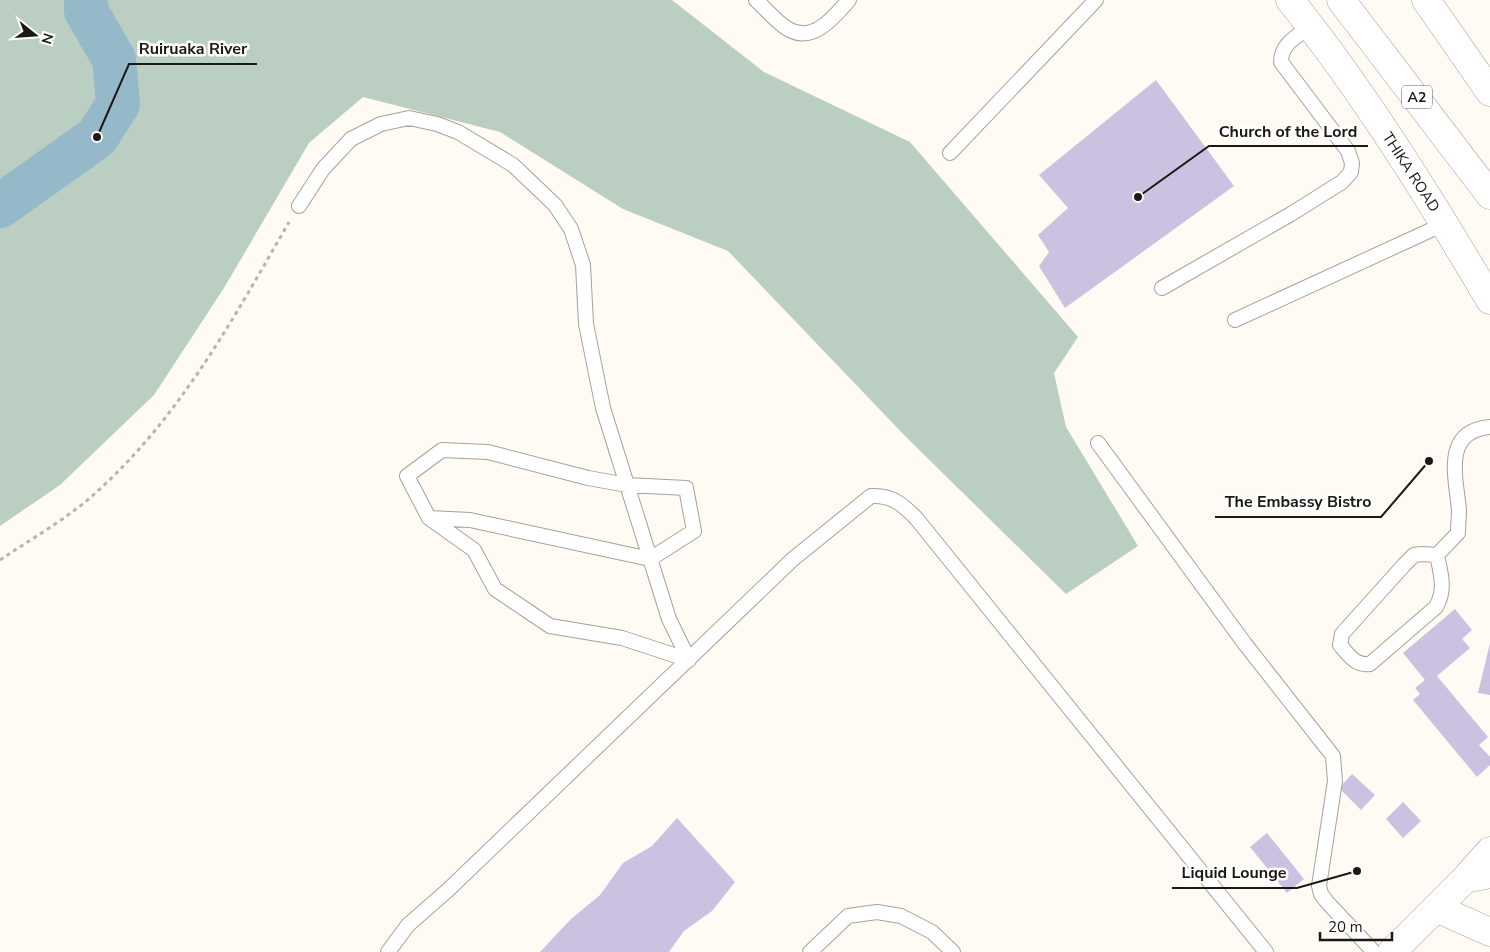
<svg xmlns="http://www.w3.org/2000/svg" width="1490" height="952" font-family="'Nunito Sans',sans-serif">
<style>
.green{fill:#bacec1}
.lines{fill:none;stroke-linecap:round;stroke-linejoin:round}
.river{stroke:#96b9c9;stroke-width:44}
.building{fill:#ccc1e0}
.lane-casing{stroke:#a7a296;stroke-width:16}
.street-casing{stroke:#a7a296;stroke-width:29}
.secondary-casing{stroke:#a7a296;stroke-width:29}
.highway-casing{stroke:#a7a296;stroke-width:29}
.path{stroke:#b7b3ad;stroke-width:3;stroke-dasharray:4 4;stroke-linecap:butt}
.lane{stroke:#fff;stroke-width:14}
.street{stroke:#fff;stroke-width:28}
.secondary{stroke:#fff;stroke-width:28}
.highway{stroke:#fff;stroke-width:28}
.labels{text-anchor:middle;dominant-baseline:central;stroke-width:5;stroke-linejoin:round;paint-order:stroke}
.shield{fill:#fff;stroke:#5f5e5b;stroke-width:1}
.shield-label{font-size:14px;font-weight:bold;fill:#1b1915}
.street-label{font-size:15px;fill:#1b1915;stroke:#fff}
.leader{fill:none;stroke:#1b1915;stroke-width:2}
.callout-dot{fill:#1b1915;stroke:#fff;stroke-width:2}
.callout-label{font-size:16px;text-anchor:middle;font-weight:bold;fill:#1b1915;stroke:#fff;stroke-width:5;stroke-linejoin:round;paint-order:stroke}
</style>
<rect width="100%" height="100%" fill="#fffbf4"/>
<!-- green -->
<path class="green" d="M0,0H672L764,72L910,142L1078,337L1054,373L1066,427L1138,546L1066,594L907,438L728,251L623,209L500,132L363,97L309,143L224,288L154,395L60,485L0,526Z"/>
<g class="lines">
<!-- river -->
<path class="river" d="M0,206L97,137L118,104L114,59L86,11V0"/>
</g>
<!-- building -->
<path class="building" d="M1156,80L1234,186L1065,308L1039,266L1049,252L1038,235L1068,208L1039,175Z
M1455,609L1472,630L1462,639L1470,648L1437,676L1488,737L1479,745L1490,757V765L1477,777L1413,700L1420,694L1415,688L1425,680L1403,653Z
M1490,643V695L1478,693Z
M1352,774L1375,795L1361,810L1339,788Z
M1403,802L1421,821L1403,838L1386,819Z
M677,818L735,882L712,911L684,931L669,952H540L571,919L600,895L623,863L652,846Z
M1267,833L1304,879L1287,893L1250,847Z"/>
<g class="lines">
<!-- lane casing -->
<g class="lane-casing">
<path id="lane" d="M756,0C766,9 776,22 788,29C813,44 834,17 849,0
M950,153L1096,0
M299,206L323,169L351,139L381,124L409,118L437,124L458,132L513,165L555,205L571,229L583,265L586,324L603,408L669,619L689,660
M1162,288L1291,214L1342,182L1351,172L1352,163L1348,151L1281,62C1281,44 1297,36 1310,27
M1235,320L1444,224
M1098,443L1245,644L1333,756L1335,781L1319,886L1321,894L1327,902L1374,952
M429,518L470,520L650,559L694,531L686,488L627,485L588,478L488,452L442,450L407,476L429,518L474,550L495,589L550,626L622,638L689,660
M1422,554L1437,555C1441,574 1446,590 1436,607L1370,664C1355,666 1349,655 1340,645L1342,634L1404,565L1414,555Z
M1437,555L1458,533C1458,525 1459,517 1459,510C1456,477 1442,431 1490,427
M388,952L408,925L448,890L793,559L871,496C892,495 902,504 916,518L1266,952
M810,952L848,916L877,912L901,916L932,932L953,952"/>
</g>
<!-- street casing -->
<g class="street-casing">
<path id="street" d="M1436,908L1490,932
M1392,952L1465,879L1490,874"/>
</g>
<!-- secondary casing -->
<g class="secondary-casing">
<path id="secondary" d="M1290,0C1365,94 1429,197 1490,300
M1465,879L1490,851"/>
</g>
<!-- highway casing -->
<g class="highway-casing">
<path id="highway" d="M1341,0L1490,195
M1426,0L1490,92"/>
</g>
<!-- path -->
<path class="path" d="M0,560C34,537 72,516 102,487C182,413 235,316 289,222"/>
<!-- lane -->
<use href="#lane" class="lane"/>
<!-- street -->
<use href="#street" class="street"/>
<!-- secondary -->
<use href="#secondary" class="secondary"/>
<!-- highway -->
<use href="#highway" class="highway"/>
</g>
<g class="labels">
<!-- shield labels -->
<rect class="shield" x="1402" y="85.5" width="30" height="23" rx="4"/>
<g class="shield-label">
<text x="1417" y="97">A2</text>
</g>
<!-- street labels -->
<g class="street-label">
<text transform="translate(1411 172) rotate(57)">THIKA ROAD</text>
</g>
</g>
<!-- callouts -->
<path class="leader" d="M97 137L129 64H257M1138 197L1209 146H1368M1429 461L1381 517H1215M1357 871L1297 888H1172"/>
<g class="callout-dot">
<circle cx="97" cy="137" r="5"/>
<circle cx="1138" cy="197" r="5"/>
<circle cx="1429" cy="461" r="5"/>
<circle cx="1357" cy="871" r="5"/>
</g>
<g class="callout-label">
<text x="193" y="54">Ruiruaka River</text>
<text x="1288" y="137">Church of the Lord</text>
<text x="1298" y="507">The Embassy Bistro</text>
<text x="1234" y="878">Liquid Lounge</text>
</g>
<!-- north arrow -->
<g transform="translate(35 35) rotate(107)" stroke="#ffffff" stroke-width="4" paint-order="stroke">
<path d="M0-4L9 19L0 12L-9 19Z" fill="#1b1915"/>
<text y="-8" font-size="14" font-weight="bold" text-anchor="middle" fill="#1b1915">N</text>
</g>
<!-- scale -->
<path d="M1320 932v8h72v-8" fill="none" stroke="#1b1915" stroke-width="2.5"/>
<text x="1328" y="932" font-size="15" fill="#1b1915" stroke="#ffffff" stroke-width="4" paint-order="stroke">20 m</text>
</svg>
